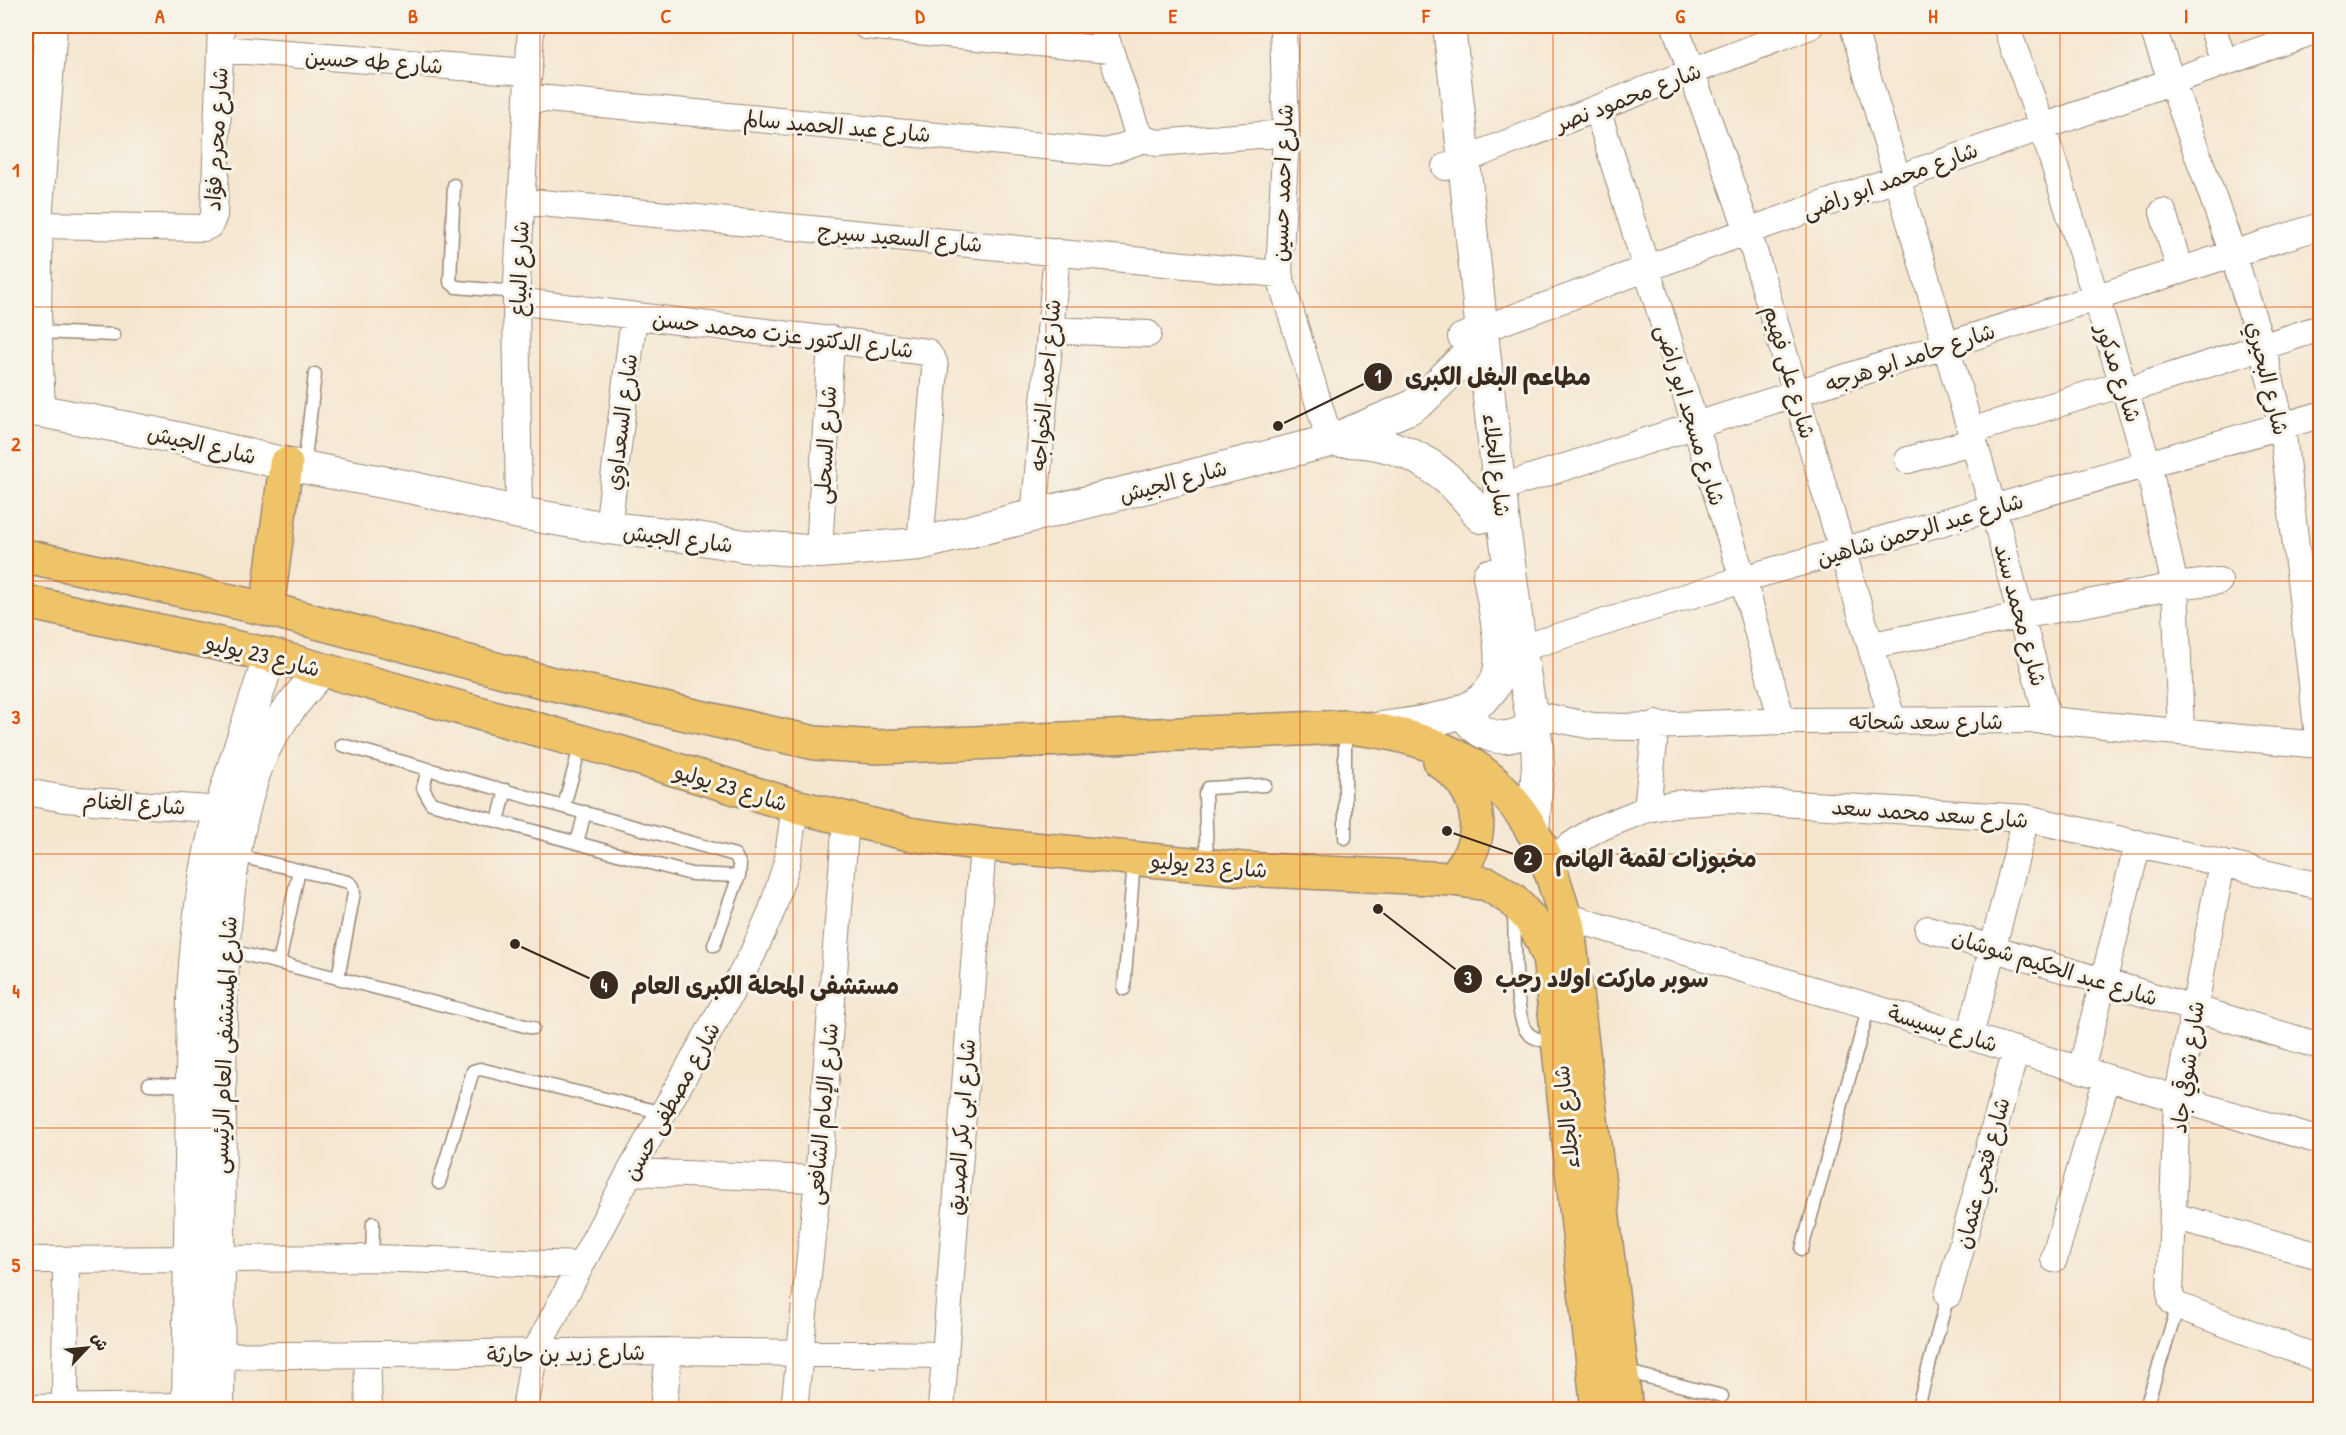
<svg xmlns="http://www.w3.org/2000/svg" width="2346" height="1435" font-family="'Patrick Hand','Playpen Sans Arabic',sans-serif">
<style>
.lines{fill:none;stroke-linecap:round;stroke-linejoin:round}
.service-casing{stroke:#988877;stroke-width:15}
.minor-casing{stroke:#988877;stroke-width:28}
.tertiary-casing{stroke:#988877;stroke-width:34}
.primary-casing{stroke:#988877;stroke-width:36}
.service{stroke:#fff;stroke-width:12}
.minor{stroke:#fff;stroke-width:26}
.tertiary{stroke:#fff;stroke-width:32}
.primary{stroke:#efc469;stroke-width:33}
.grid{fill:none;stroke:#df570d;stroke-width:1.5;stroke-opacity:0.55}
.labels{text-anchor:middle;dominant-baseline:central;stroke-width:6;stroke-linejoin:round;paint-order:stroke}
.street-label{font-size:22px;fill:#3b2a1e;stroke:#f7f3e8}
.leader{fill:none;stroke:#3b2a1e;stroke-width:2}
.callout-dot{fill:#3b2a1e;stroke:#f7f3e8;stroke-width:2}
.mark-label{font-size:18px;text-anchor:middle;font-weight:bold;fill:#fff}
.callout-label{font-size:24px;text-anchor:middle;font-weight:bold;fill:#3b2a1e;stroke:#f7f3e8;stroke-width:6;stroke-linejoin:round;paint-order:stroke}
.neatline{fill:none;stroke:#df570d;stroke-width:2}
.grid-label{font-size:20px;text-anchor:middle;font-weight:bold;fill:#df570d}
</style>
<rect width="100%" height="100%" fill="#f7f3e8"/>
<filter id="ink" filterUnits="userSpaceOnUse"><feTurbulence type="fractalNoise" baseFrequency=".0167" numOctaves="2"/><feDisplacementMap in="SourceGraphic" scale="12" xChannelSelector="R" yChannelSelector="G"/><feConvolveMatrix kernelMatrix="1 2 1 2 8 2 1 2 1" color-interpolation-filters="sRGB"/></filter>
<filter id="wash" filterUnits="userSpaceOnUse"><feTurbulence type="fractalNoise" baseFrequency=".008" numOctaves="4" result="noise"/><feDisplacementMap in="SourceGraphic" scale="24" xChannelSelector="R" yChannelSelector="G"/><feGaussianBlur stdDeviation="1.35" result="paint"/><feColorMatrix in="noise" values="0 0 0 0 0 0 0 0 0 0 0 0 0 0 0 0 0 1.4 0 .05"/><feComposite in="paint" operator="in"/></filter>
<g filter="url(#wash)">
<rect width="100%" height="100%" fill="#f5e6d0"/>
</g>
<g filter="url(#ink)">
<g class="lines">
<!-- service casing -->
<g class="service-casing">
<path id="service" d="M454,185L450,282L456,287L517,292
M37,332L114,335
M304,467L315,374
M342,745L735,855L740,865L739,876L714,945
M428,769L423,788L431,803L691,874L739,876
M564,806L581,744
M498,821L506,790
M1345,838V728
M577,843L585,812
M235,855L348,882L353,886L354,893L338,978
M1207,864L1205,794L1208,788L1265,785
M1514,911C1515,934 1514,1018 1527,1032C1535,1041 1547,1041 1558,1042
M224,949L533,1028
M279,963L299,870
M1124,989L1134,860
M149,1084L192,1086
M439,1183L473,1071L480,1069L664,1113
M1802,1249L1869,1006
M372,1258L373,1223
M1624,1371L1722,1396
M1917,1410L1948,1295
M2145,1410L2178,1306"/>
</g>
<!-- minor casing -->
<g class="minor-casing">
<path id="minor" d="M866,26L1110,50
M1102,26L1137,131L1145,139L1157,143L1286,133
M1283,26L1286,133L1279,274L1330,441
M1675,26L1748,231L1893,722
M1853,26L1993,508L2048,720
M2006,26L2042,126L2148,464L2175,586L2181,731
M2152,26L2233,254L2262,347L2282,426L2319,744
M2212,26L2224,62
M220,49L529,72
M527,97L1106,152L1145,139
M1597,109L1743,579L1782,721
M1445,167L1810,26
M521,201L1279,274
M2163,212L2180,271
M39,225L204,228L210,225L214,215L221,26
M516,301L927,352L934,362L935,369L920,544
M1050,330L1148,334
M1461,337L1748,231L2320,29
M2125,391L2320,328
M1971,431L2122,384
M1908,460L1974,441
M1499,488L2320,226
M519,513L516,301L531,26
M1034,518L1057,252
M608,528L634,316
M819,552L831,339
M1872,645L2175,586L2219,581
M1522,648L1743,579L2320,415
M1532,714L1593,726L1625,727L1782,721L2048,720L2320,745
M26,792L65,799L237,811
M1647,809L1656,724
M1547,861L1594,830L1647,809L1673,804L1729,800L2026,818L2320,886
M2222,863L2177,1100L2170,1293L2172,1301L2178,1306L2320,1359
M1565,916L2320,1141
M1928,929L2320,1046
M1970,1036L2026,818
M2081,1070L2138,843
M630,1172L818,1179
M2173,1216L2320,1256
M2054,1259L2107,1078
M26,1260L372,1258L581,1265
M1948,1295L2016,1050
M367,1354L369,1410
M200,1356L669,1351L944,1355
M65,1407L66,1260
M26,1408L188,1406
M525,1410L534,1354L630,1172L752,955L772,910L787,862L795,806
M663,1410L669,1351
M794,1410L818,1179L846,819
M941,1410L983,844"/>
</g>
<!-- tertiary casing -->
<g class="tertiary-casing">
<path id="tertiary" d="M1449,26C1469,197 1484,369 1506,541C1515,608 1523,677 1537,744L1538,765L1533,831
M26,408L168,436L286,464L414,488L519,513L608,528L684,536L745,546L819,552L920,544L1330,441L1409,408L1422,400L1463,359
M39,411L35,314L37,207L51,26
M1340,441C1401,439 1447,468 1481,517
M1463,710C1477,739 1508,746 1533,725
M1376,729C1415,722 1488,721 1499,672C1505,651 1492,598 1489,575
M188,1410L193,994C197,932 203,868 221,808C236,756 254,706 270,655
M218,1410C219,1308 220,1207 220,1106C221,996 219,880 254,774C267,733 295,700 323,669"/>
</g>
<!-- primary casing -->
<g class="primary-casing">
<path id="primary" d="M26,556L267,609L549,683L815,743L877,747L1345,727C1423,733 1494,760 1533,832C1550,861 1558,895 1568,927L1626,1410
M26,602L270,655L615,751L795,806L909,834L983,844L1243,869L1452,879L1488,884L1513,900L1530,919L1542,939L1549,957L1598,1410
M267,609L286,464
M1440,761C1484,792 1489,840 1452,879"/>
</g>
<!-- service -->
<use href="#service" class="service"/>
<!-- minor -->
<use href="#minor" class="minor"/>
<!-- tertiary -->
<use href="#tertiary" class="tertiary"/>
<!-- primary -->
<use href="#primary" class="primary"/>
</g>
</g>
<!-- grid -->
<path class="grid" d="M286,26V1410M540,26V1410M793,26V1410M1046,26V1410M1300,26V1410M1553,26V1410M1806,26V1410M2060,26V1410M26,307H2320M26,581H2320M26,854H2320M26,1128H2320"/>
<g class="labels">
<!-- street labels -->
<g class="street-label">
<text transform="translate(374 61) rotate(4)">شارع طه حسين</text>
<text transform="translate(1628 97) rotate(-21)">شارع محمود نصر</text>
<text transform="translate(837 126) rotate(5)">شارع عبد الحميد سالم</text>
<text transform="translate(216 139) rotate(-87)">شارع محرم فؤاد</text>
<text transform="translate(1890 180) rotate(-20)">شارع محمد ابو راضى</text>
<text transform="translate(1282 183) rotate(-88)">شارع احمد حسين</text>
<text transform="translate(900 237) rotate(5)">شارع السعيد سيرج</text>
<text transform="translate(519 269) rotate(-88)">شارع البياع</text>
<text transform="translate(783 334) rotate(7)">شارع الدكتور عزت محمد حسن</text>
<text transform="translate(1910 357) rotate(-18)">شارع حامد ابو هرجه</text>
<text transform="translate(1790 372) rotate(74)">شارع على فهيم</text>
<text transform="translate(2119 373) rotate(72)">شارع مدكور</text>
<text transform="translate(2268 378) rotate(76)">شارع البحيري</text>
<text transform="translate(1045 385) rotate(-85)">شارع احمد الخواجه</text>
<text transform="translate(1691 415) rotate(73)">شارع مسجد ابو راضى</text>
<text transform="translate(621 422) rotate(-83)">شارع السعداوي</text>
<text transform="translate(202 444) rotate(13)">شارع الجيش</text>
<text transform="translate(825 445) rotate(-87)">شارع السحلى</text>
<text transform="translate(1497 465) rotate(83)">شارع الجلاء</text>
<text transform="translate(1173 481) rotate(-15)">شارع الجيش</text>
<text transform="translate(1920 529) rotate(-16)">شارع عبد الرحمن شاهين</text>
<text transform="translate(678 538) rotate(7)">شارع الجيش</text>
<text transform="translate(2021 615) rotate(75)">شارع محمد سند</text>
<text transform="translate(263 655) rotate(14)">شارع 23 يوليو</text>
<text x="1926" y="721">شارع سعد شحاته</text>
<text transform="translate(731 787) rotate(17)">شارع 23 يوليو</text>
<text transform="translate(134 803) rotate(4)">شارع الغنام</text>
<text transform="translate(1930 813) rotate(4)">شارع سعد محمد سعد</text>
<text transform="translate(1209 865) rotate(5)">شارع 23 يوليو</text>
<text transform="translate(2055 967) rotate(17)">شارع عبد الحكيم شوشان</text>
<text transform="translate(1943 1028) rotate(17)">شارع بسيسة</text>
<text transform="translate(224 1045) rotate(-88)">شارع المستشفى العام الرئيسى</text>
<text transform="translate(2187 1067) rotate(-82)">شارع شوقي جاد</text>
<text transform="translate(671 1101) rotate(-61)">شارع مصطفى حسن</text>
<text transform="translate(822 1114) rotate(-85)">شارع الإمام الشافعى</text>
<text transform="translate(1566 1117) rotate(-96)">شارع الجلاء</text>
<text transform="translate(961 1127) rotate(-86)">شارع ابى بكر الصديق</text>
<text transform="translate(1982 1173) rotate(-75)">شارع فتحي عثمان</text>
<text transform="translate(566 1353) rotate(-1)">شارع زيد بن حارثة</text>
</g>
</g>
<!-- callouts -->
<path class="leader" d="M1278 426L1378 377M1447 831L1528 859M1378 909L1468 979M515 944L604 985"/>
<g class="callout-dot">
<circle cx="1278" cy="426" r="6"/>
<circle cx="1447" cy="831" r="6"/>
<circle cx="1378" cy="909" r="6"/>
<circle cx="515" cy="944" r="6"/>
<circle cx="1378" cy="377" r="15"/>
<circle cx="1528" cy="859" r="15"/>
<circle cx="1468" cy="979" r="15"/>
<circle cx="604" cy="985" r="15"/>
</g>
<g class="mark-label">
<text x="1378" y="383">1</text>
<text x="1528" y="865">2</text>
<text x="1468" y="985">3</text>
<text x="604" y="992">4</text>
</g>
<g class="callout-label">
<text x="1498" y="385">مطاعم البغل الكبرى</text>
<text x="1656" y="867">مخبوزات لقمة الهانم</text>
<text x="1602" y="987">سوبر ماركت اولاد رجب</text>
<text x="765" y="994">مستشفى المحلة الكبرى العام</text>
</g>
<!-- margin -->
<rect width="2346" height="1435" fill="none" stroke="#f7f3e8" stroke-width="66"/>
<!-- north arrow -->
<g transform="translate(87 1348) rotate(64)" stroke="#f7f3e8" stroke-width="4.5" paint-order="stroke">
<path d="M0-4.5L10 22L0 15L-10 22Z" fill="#3b2a1e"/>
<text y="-9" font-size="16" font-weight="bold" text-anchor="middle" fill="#3b2a1e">ش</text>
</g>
<rect x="33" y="33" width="2280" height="1369" class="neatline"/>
<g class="grid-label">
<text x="160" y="23">A</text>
<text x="413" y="23">B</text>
<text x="666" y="23">C</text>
<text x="920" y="23">D</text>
<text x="1173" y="23">E</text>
<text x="1426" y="23">F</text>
<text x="1680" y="23">G</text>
<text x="1933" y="23">H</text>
<text x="2186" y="23">I</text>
<text x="16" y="177">1</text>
<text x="16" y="451">2</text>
<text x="16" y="724">3</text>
<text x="16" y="998">4</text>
<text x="16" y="1272">5</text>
</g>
</svg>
